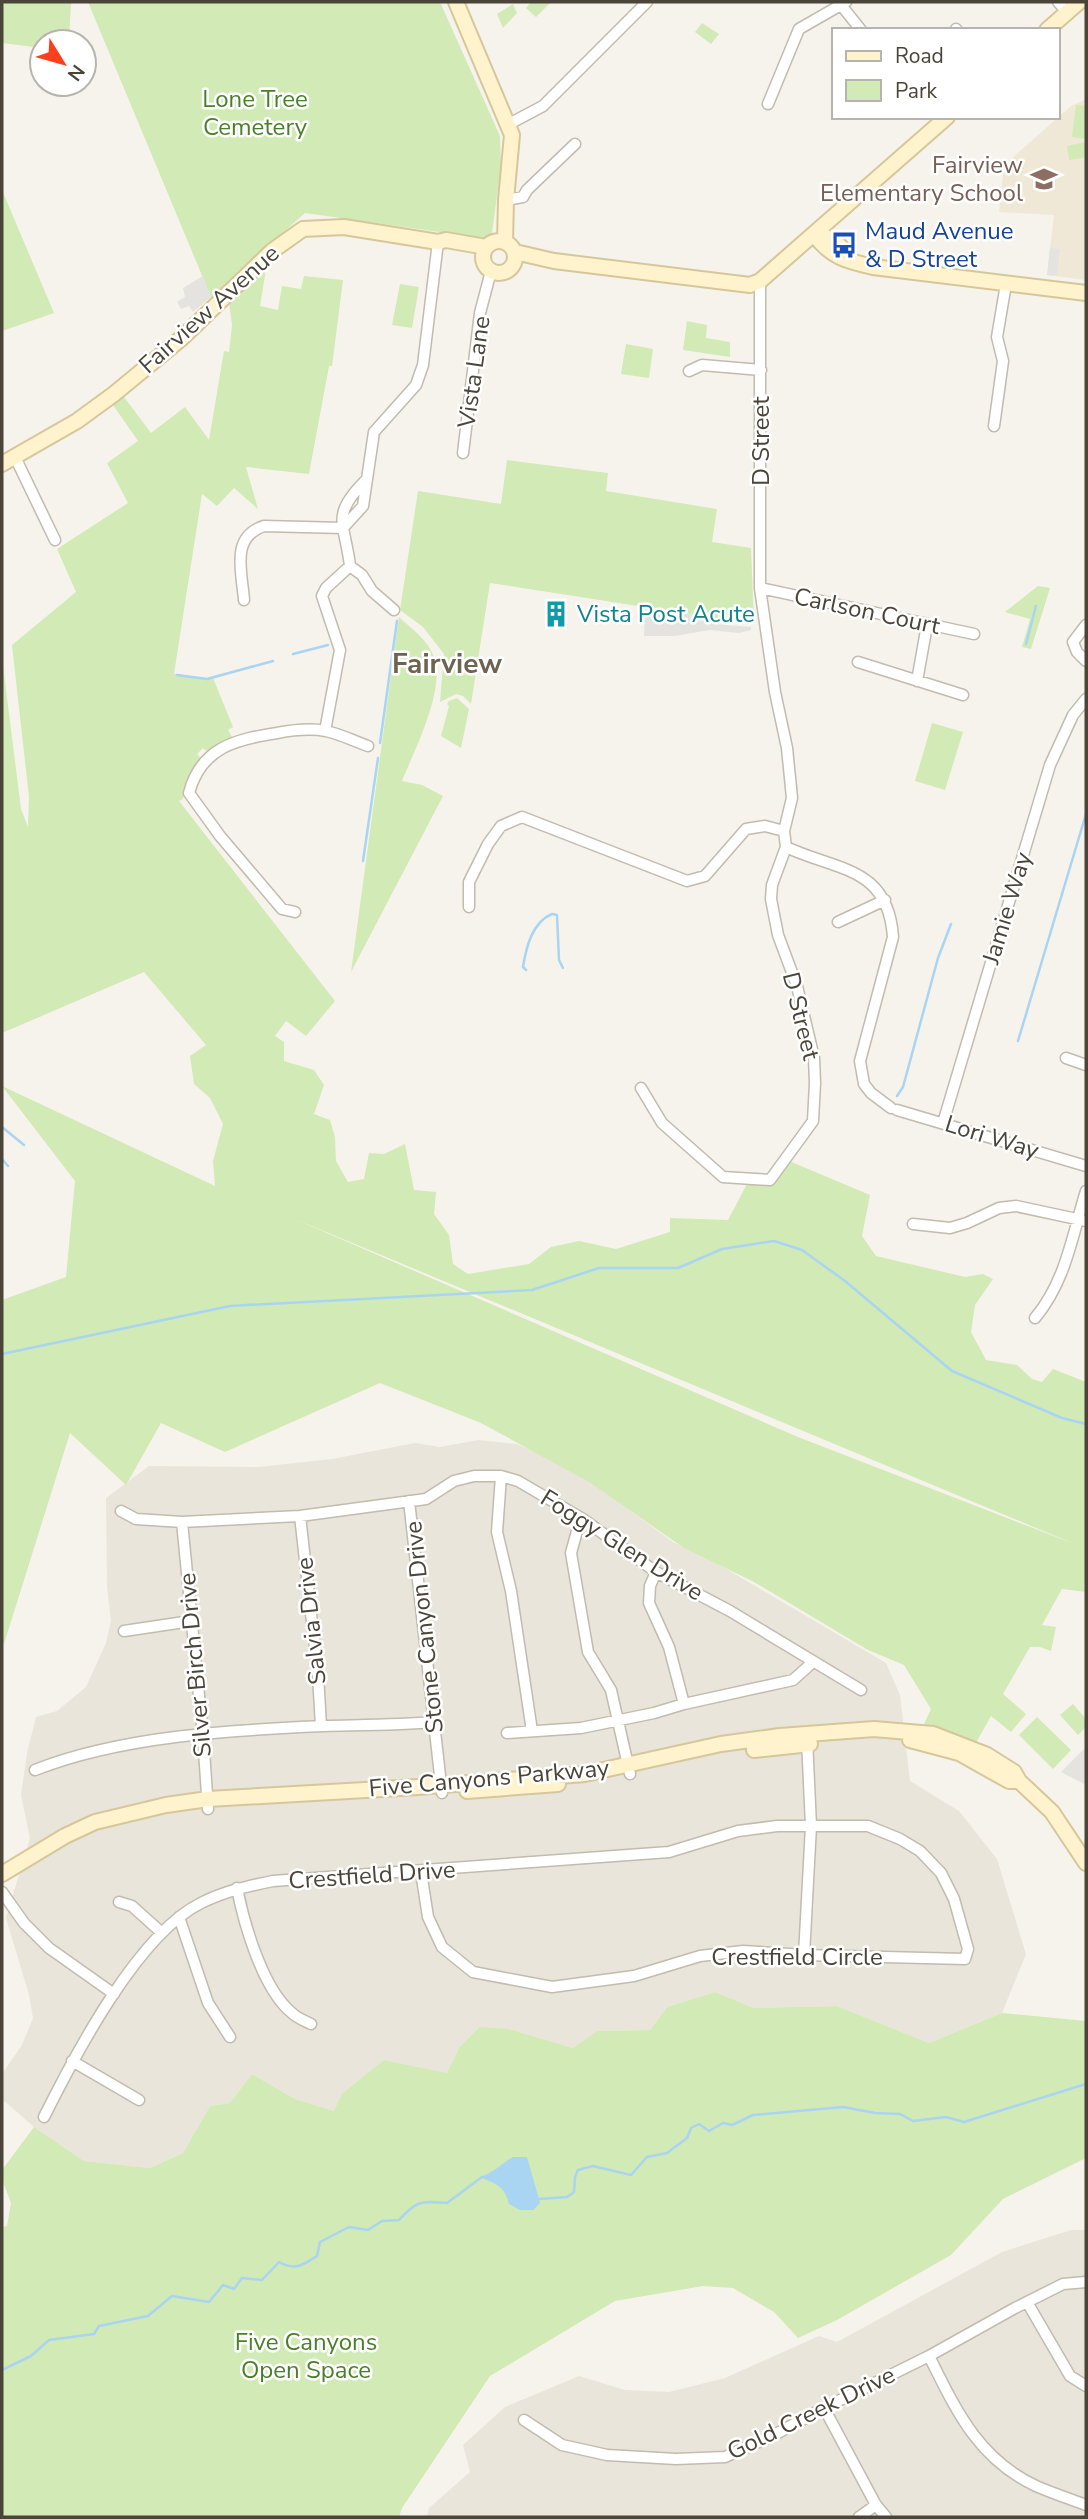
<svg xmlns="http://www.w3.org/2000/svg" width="1088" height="2519" font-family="'Nunito Sans',sans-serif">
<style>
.residential{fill:#eae5da}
.education{fill:#efe8d6}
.green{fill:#d2eab5;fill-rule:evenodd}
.parking{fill:#e5e3e0}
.water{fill:#a9d4f2}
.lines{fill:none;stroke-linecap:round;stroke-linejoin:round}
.stream{stroke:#a9d4f2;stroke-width:2.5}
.street-casing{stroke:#c2bbae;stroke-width:13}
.secondary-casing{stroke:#d6c79b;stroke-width:18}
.street{stroke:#fff;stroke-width:10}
.secondary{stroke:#fff3cd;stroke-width:14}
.labels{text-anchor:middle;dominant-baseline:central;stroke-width:5;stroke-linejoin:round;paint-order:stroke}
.park-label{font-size:24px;fill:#4a7f2a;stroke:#fff}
.education-label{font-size:24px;fill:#785e54;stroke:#fff;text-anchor:end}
.transit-label{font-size:24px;fill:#164399;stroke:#fff;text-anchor:start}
.street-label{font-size:24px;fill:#4b4439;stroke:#fff}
.culture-label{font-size:24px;fill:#0d838f;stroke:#fff;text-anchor:start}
.quarter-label{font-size:28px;font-weight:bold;fill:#6e6250;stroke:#fff}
</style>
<rect width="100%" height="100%" fill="#f6f3ec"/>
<!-- residential -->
<path class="residential" d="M478,1440L517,1444L570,1467L673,1542L723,1567L886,1663L900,1695L910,1781L959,1811L997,1859L1026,1954L1002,2013L929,2043L837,2006L754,2008L715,1992L667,2007L650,2030L597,2031L573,2048L509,2029L459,2048L447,2073L384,2060L334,2111L295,2099L252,2074L230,2103L210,2106L183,2153L150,2168L84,2161L34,2127L2,2099V2074L22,2045L33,2018L29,1995L6,1918L30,1838L21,1795L27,1753L36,1717L57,1711L86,1687L106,1643L111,1621L107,1586L106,1498L149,1466L259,1467L332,1459L415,1443L440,1447Z
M1071,2230H1086V2517H427L429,2508L470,2472L463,2445L505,2407L579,2376L625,2390L669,2392L725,2378L819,2336L837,2342L1002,2252Z"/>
<!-- education -->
<path class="education" d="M1086,99V280L1047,275L1054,215L999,212L1004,165L1071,106Z"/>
<!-- green -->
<path class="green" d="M2,2H71L69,42H42V48L2,43Z
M88,2H440L500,136L501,166L492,233L483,241L475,237L305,213L211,297Z
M531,2H551L536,17L526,8Z
M513,4L517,13L503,28L497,14Z
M702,23L719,34L711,44L695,32Z
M1076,105L1086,106V139L1072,137Z
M1086,142V157L1069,160L1067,146Z
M2,190L54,313L2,331Z
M266,269L260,306L278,310L282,286L301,289L304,276L343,280L332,366H329L309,474L246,467L258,509L234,488L217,506L202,494L174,674L207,679L213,678L233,727L228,730L232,737L208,752L203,748L197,754L201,759L186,781L183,799L179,801L335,1001L306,1036L286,1021L275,1036L284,1042V1061L314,1070L324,1085L314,1114L330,1120L335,1137L336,1161L348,1182L364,1179L369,1153L384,1154L405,1144L414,1190L436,1192L434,1214L449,1235L453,1264L468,1274L529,1264L551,1247L579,1241L616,1249L670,1232V1218L728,1220L747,1184H771L789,1161L870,1195L862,1236L876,1256L965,1277L983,1274L993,1279L975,1305L971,1332L986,1360L1017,1365L1032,1379L1042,1382L1053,1369L1086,1382V1592L1062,1589L1042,1625L1056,1627L1051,1651L1040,1647H1030L1003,1694L1026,1714L1011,1732L991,1716L973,1748L920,1733L931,1709L904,1665L868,1650L754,1582L684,1548L589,1482L481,1423L380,1383L225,1452L161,1423L126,1485L70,1433L4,1644H2V1300L66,1277L75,1181L2,1086L215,1186L213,1161L223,1124L210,1098L194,1084L190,1056L206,1045L144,972L2,1033V658L21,809L28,827L29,797L12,645L76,592L57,549L128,503L107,463L138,441L113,405L124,397L151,433L185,407L209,440L224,351L229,352L232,325L229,302ZM290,1217L1077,1545L798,1437Z
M400,284L419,287L412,328L392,325Z
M687,321L707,325L706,338L730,342V357L683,350Z
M626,344L653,349L649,378L621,374Z
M507,460L608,473L606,491L717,509L712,542L751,548L754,624L490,583L471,704L463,696L456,694L440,702L444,654L423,627L400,610L418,491L501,504Z
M1038,586L1050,588L1031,649L1022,647L1030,619L1005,612Z
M399,617C412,629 428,640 434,657C446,689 414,751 402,781L422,785L443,796L351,972Z
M457,698L469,709L461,748L441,736L449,706L447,704L449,701Z
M932,723L963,732L945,790L915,781Z
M1073,1704L1086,1719V1727L1078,1735L1060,1715Z
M1037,1717L1071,1750L1053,1769L1019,1735Z
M715,1992L754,2008L837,2006L929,2043L1002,2013L1086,2021V2158L1003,2199L951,2255L837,2320L798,2338L774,2312L733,2288L703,2286L615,2301L490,2376L402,2508L399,2517H2V2227L7,2226L11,2203L2,2179V2170L34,2127L84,2161L150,2168L183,2153L210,2106L230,2103L252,2074L295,2099L334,2111L342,2094L384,2060L447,2073L459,2048L480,2027L509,2029L573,2048L597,2031L650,2030L667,2007Z"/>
<!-- parking -->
<path class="parking" d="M1050,248L1060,249L1057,276L1047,275Z
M203,276L211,297L193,312L189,306L181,309L177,302L185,297L183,288Z
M645,607L716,618L715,624L751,627V630L739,633L710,630L675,636H644Z
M1086,1747V1782L1084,1784L1061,1772Z"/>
<!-- water -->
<path class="water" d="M513,2157H527L540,2203L533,2210H520L509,2204C505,2186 496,2184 480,2177C494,2173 501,2164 513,2157Z"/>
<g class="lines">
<!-- stream -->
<path class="stream" d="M1026,644L1036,606
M293,654L328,645
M177,675L207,679L273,661
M380,743L397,621
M363,861L378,758
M526,970L523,967C526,948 532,922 552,914L557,915L559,960L563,968
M1018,1041L1086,814
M897,1096L903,1087L938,958L951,924
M2,1127L24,1145
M2,1159L8,1166
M2,1354L230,1306L532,1290L599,1268H678L722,1249L774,1241L802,1250L845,1281L952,1371L1062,1418L1086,1424
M539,2199L567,2197L574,2192L575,2177L578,2170L593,2166L631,2175L647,2157L667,2153L687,2138L691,2128L699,2124L709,2131L723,2123L732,2125L753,2115L843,2107L875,2113L900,2114L913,2121L946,2117L964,2122L1086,2084
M2,2370L31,2356L49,2340L94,2334L99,2326L148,2316L172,2296L209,2302L223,2285L234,2289L242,2278L262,2280L279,2262C295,2271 303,2265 317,2256L320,2242L349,2227L368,2230L382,2221L399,2220C417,2200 421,2201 447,2203L482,2177"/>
<!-- street casing -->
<g class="street-casing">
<path id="street" d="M1058,2L1067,12
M841,5L861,30
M956,29L957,30
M768,104L799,29L846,2
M509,124L543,106L647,2
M506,200L523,197L527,190L575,144
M689,371L702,365L761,370
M994,426L1003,361L997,337L1006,284
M463,453L480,313L491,271
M15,457L55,540
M365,481C330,516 345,523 350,566L362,575L372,591L394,610
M343,528L363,506L374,432L416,385L423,365L438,242
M760,588L974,634
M244,600C242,572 230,537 264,526L343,528
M1086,625L1073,642L1077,652L1086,661
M858,662L963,695
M917,681L927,625
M325,731L340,650L322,596L326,588L350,566
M786,847C837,871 888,866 893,937L860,1061L864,1084L871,1093L891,1108
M469,907V882L488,844L501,826L522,817L687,881L705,876L746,829L765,826L784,831
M295,912L282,909L220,836L189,793C201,747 237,739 277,733C293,730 310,728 326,731C340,734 354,741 368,746
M838,922L885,900
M1066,1058L1086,1065
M641,1088L662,1123L723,1177L770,1180L813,1121L815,1083L814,1058L797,986L778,935L771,899L772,885L786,847L784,831L792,798L787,748L775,692L760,588V281
M897,1110L1086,1166
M943,1123L1050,765L1073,715L1086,699
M913,1224L950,1228L967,1223L999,1208L1016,1206L1086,1221
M1035,1318C1066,1281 1072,1236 1086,1191
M501,1476L497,1532L511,1591L532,1731
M409,1501L442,1793
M121,1511L136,1519L182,1522L300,1516L426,1499L454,1481L474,1476H501L518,1481L583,1519L656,1572L730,1611L861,1690
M300,1516L318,1675L321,1726
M583,1519L577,1531L571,1553L588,1652L611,1690L630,1774
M182,1522L203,1736L208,1809
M656,1572L650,1586L649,1603L669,1647L684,1704
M124,1631L191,1621
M507,1733L581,1728L654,1713L684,1704L793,1680L813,1662
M35,1770C121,1736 232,1730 324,1726C361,1725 398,1725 435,1722
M237,1888C244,1924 263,1990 292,2013C297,2018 305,2021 311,2024
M2,1892L24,1923L49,1948L114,1994
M119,1902L132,1906L162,1933
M179,1917L208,2003L230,2037
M804,1955L811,1826L807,1739
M72,2061L139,2100
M44,2117C75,2055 138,1934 201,1903C225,1891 248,1886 273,1881L669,1852L738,1831L777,1826H868L900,1839L920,1851L941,1873L954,1899L968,1949L965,1959L804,1955L743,1951L700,1956L634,1976L552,1987L473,1972L442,1947L428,1917L421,1872
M1027,2302L1070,2376L1086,2386
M929,2356C956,2410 978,2459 1036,2486C1052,2493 1070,2499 1086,2505
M824,2408L876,2505L886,2517
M524,2420L562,2445L607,2455L676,2459L725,2457L772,2436L824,2408L929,2356L1015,2308L1063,2284L1086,2282
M859,2517L876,2505"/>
</g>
<!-- secondary casing -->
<g class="secondary-casing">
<path id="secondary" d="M456,2L512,135L506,200L505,242
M1047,30L1079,2
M814,234C830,257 847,261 873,267L1086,293
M814,234C831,236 842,245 850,260
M483 257a16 16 0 1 1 32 0a16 16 0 1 1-32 0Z
M515,252L554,261L750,285L760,281L947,117
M2,464L77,421L114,394L183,337L272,251L303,229L344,227L438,242L446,240L486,247
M910,1740L959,1753L1009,1781H1019
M754,1750L810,1744
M467,1791L558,1784
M2,1874L65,1836L95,1822L166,1805L208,1799L418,1787L585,1774L721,1744L780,1736L874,1729L933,1734L987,1755L1014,1772L1019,1781L1052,1812L1086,1863"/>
</g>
<!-- street -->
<use href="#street" class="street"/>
<!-- secondary -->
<use href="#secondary" class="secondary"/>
</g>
<!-- icons -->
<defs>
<g id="school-bare" transform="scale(2.1)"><path d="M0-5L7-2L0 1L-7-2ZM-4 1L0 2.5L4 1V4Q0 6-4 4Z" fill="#8d6e63" stroke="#fff" stroke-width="2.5" paint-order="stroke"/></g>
<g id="bus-bare" transform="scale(2.1)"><path d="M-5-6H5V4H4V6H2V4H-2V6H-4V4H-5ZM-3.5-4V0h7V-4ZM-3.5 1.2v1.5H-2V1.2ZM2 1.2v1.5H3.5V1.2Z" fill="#1a4fb4" stroke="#fff" stroke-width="2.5" paint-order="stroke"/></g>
<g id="building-bare" transform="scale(2.1)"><path d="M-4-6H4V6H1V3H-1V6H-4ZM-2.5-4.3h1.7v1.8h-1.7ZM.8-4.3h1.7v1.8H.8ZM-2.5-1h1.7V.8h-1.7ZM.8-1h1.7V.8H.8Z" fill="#0f9aa8" stroke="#fff" stroke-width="2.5" paint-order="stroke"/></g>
</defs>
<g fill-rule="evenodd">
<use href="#school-bare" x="1044" y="179"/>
<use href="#bus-bare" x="844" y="245"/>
<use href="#building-bare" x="556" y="614"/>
</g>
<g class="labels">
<!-- park labels -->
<g class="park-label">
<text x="255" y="99">Lone Tree<tspan x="255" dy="28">Cemetery</tspan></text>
<text x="306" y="2342">Five Canyons<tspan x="306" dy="28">Open Space</tspan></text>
</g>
<!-- education labels -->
<g class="education-label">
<text x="1023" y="165">Fairview<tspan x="1023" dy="28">Elementary School</tspan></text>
</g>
<!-- transit labels -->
<g class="transit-label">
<text x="865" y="231">Maud Avenue<tspan x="865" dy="28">&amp; D Street</tspan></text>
</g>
<!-- street labels -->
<g class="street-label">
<text transform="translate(209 309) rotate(-42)">Fairview Avenue</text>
<text transform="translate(474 372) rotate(-82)">Vista Lane</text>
<text transform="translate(761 441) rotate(-90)">D Street</text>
<text transform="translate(867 611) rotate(12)">Carlson Court</text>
<text transform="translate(1007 908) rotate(-73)">Jamie Way</text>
<text transform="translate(801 1016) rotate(76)">D Street</text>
<text transform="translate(992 1137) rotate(17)">Lori Way</text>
<text transform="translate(622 1545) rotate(32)">Foggy Glen Drive</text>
<text transform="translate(311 1621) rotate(-96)">Salvia Drive</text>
<text transform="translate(424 1627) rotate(-96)">Stone Canyon Drive</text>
<text transform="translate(195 1665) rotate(-95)">Silver Birch Drive</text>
<text transform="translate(489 1778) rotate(-5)">Five Canyons Parkway</text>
<text transform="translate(372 1875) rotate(-4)">Crestfield Drive</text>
<text x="797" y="1957">Crestfield Circle</text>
<text transform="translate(811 2413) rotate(-26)">Gold Creek Drive</text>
</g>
<!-- culture labels -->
<g class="culture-label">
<text x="577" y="614">Vista Post Acute</text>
</g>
<!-- quarter labels -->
<g class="quarter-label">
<text x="447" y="664">Fairview</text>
</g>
</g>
<!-- border -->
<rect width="1088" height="2519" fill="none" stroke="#4b4439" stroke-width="7"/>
<!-- legend -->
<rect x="832" y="28" width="228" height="91" fill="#ffffff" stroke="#b7b4b0" stroke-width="2"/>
<rect x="846" y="51" width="35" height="10" fill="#fff3cd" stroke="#b7b4b0" stroke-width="2"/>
<text x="895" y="63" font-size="21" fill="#4b4439">Road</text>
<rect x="846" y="80" width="35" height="21" fill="#d2eab5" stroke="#b7b4b0" stroke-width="2"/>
<text x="895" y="98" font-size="21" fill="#4b4439">Park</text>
<!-- north arrow -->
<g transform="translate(63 63) rotate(127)"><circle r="33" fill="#ffffff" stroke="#b7b4b0" stroke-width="2"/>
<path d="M0-5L12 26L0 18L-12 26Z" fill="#fc3f1d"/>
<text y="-10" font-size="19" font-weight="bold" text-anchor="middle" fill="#4b4439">N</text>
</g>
</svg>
